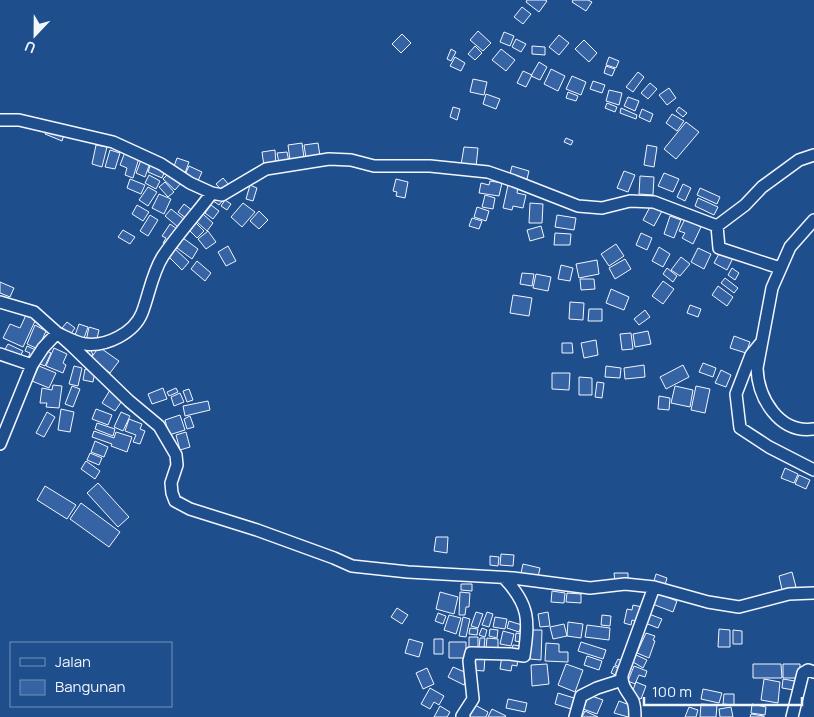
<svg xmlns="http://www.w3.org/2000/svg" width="814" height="717" font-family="Manrope,sans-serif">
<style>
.building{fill:#3563a3;stroke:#f2f6ff}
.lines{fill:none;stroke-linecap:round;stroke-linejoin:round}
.minor-casing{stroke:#f2f6ff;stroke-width:14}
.minor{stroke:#1f4e8c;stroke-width:11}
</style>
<rect width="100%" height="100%" fill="#1f4e8c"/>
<!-- building -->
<path class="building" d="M527,0H545L547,1L539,12L526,2Z
M573,0H588L592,2L586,11L572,2Z
M522,7L531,14L523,24L514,17Z
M478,31L491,43L483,51L470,40Z
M504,32L514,36L510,46L500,42Z
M402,34L411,43L401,53L392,44Z
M559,35L569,43L559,55L549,47Z
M516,39L526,44L521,52L512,47Z
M584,40L597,53L589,62L575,49Z
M475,46L482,53L475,60L468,54Z
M532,46L545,47V55L532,54Z
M451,49L456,52L451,61L447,59Z
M501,49L515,60L506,71L492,60Z
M455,57L465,63L461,71L450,66Z
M609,57L619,61L616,68L606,65Z
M539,62L547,67L540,80L531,76Z
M606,66L615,69L612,76L604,73Z
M551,69L565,76L558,91L544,84Z
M523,71L532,75L526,87L517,83Z
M638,72L644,77L633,92L626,87Z
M572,76L586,82L581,95L566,89Z
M473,79L487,82L484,95L470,92Z
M593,81L605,85L602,93L590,89Z
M650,83L657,89L648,99L641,93Z
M669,88L676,98L667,105L659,95Z
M609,90L622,93L619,105L606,101Z
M568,92L578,96L576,101L566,98Z
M486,94L500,99L496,109L483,104Z
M628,97L639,101L635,111L624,106Z
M607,103L617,107L615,112L605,108Z
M453,107L460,109L457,120L450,117Z
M679,107L687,113L683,117L676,111Z
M621,108L637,115L636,119L620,113Z
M642,109L653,114L650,122L639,117Z
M672,114L684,121L677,131L666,123Z
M686,122L699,132L676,159L664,149Z
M48,128L64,135L62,141L45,134Z
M566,138L573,141L571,145L564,142Z
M302,143L304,158L290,160L288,145Z
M318,143L320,156L306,158L304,145Z
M96,145L107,147L102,167L92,164Z
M647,145L657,147L654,167L644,165Z
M464,147L478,148L476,167L461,165Z
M110,150L120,153L115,169L105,167Z
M275,150L276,165L264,166L262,152Z
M125,152L139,158L133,178L125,175L127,168L120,165Z
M287,152L289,162L279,163L277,153Z
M177,158L189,162L185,173L173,169Z
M141,160L150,163L145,177L136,173Z
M151,163L166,168L162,178L148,172Z
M189,166L202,172L197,183L184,177Z
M512,166L529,171L527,179L510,174Z
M624,171L635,175L628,192L617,188Z
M170,172L181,183L175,190L163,179Z
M664,173L679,179L673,192L658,186Z
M149,175L160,181L156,189L145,183Z
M640,176L654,177L653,195L639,194Z
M223,178L230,186L223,192L216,184Z
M130,179L145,185L141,194L127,188Z
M396,179L408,182L405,198L396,196L397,192L393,191Z
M490,181L502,183L499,196L479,193L481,183L489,185Z
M165,182L174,192L168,197L159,187Z
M683,184L691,188L685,201L677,197Z
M250,185L257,188L253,201L246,199Z
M508,185L518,187L517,193L526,195L523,208L513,206L512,210L503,208Z
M148,187L157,192L148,206L139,200Z
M700,188L720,197L717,204L697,195Z
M159,194L171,199L164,214L152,208Z
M216,195L223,200L219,205L212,200Z
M485,195L495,198L493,209L482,207Z
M698,198L718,207L714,215L695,206Z
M225,200L231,204L227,210L221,206Z
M243,203L255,212L242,227L231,217Z
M530,203L543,204L542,223H529Z
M184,204L193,211L187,219L178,212Z
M137,205L149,212L143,221L132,214Z
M211,205L219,211L213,219L205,213Z
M651,205L662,211L654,226L643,220Z
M477,207L489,211L486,221L474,217Z
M171,209L185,220L178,227L165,216Z
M259,211L268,220L259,229L250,221Z
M203,214L213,223L207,231L197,222Z
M150,215L158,220L148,236L140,231Z
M557,215L576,218L574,230L555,227Z
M670,216L681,220L674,238L664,234Z
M472,218L482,221L479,229L469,226Z
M685,219L701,227L693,244L682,238L685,233L679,231Z
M195,222L204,231L197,238L188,229Z
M170,224L180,231L169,247L163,243L166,238L162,236Z
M541,226L544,237L530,241L527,230Z
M123,230L135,237L130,244L118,237Z
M208,231L216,242L206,249L198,239Z
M555,233L571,234L570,245H554Z
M641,233L652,238L647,250L636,245Z
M183,238L198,249L192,259L177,248Z
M616,244L624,256L609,266L601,254Z
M228,246L236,261L226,266L218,252Z
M173,247L189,262L182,270L166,254Z
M659,247L670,254L663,267L652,261Z
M698,248L711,254L704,269L691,262Z
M720,252L733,258L727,270L714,263Z
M681,257L690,264L680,276L671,270Z
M625,259L631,269L615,279L609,268Z
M597,260L599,274L579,278L576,264Z
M197,261L211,273L205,281L191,269Z
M561,265L573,268L570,281L558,279Z
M667,268L677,276L673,282L663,274Z
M732,268L739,273L735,280L728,275Z
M522,273L534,274L532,286L520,284Z
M536,274L551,277L548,291L533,288Z
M725,278L738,288L734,293L721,283Z
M580,279H594L595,289L581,290Z
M663,281L674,289L663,304L652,296Z
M0,282L14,288L10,297L0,293Z
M718,286L733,297L727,306L712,295Z
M611,289L629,297L624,310L606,303Z
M513,295L532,298L529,316L510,313Z
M570,302L584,303L583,320L569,319Z
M690,305L701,309L698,317L687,313Z
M589,309H602V321H588Z
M645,310L650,317L639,325L634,319Z
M26,315L36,319L23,347L3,338L10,324L20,328Z
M67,322L75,328L70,335L62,328Z
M79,324L88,327L83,341L74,338Z
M35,325L46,331L38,349L27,344Z
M89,327L99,330L96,343L86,341Z
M648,331L651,344L635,347L633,334Z
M631,333L633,349L622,350L620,334Z
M734,336L750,342L746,353L730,348Z
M596,340L598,355L584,358L581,343Z
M562,343H572L573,353H562Z
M8,344L23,351L19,358L4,351Z
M27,346L38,351L33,361L28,358L30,353L25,351Z
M89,346L93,355L85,358L82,349Z
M99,347L119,361L110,373L91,358Z
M54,348L67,354L63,363L66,365L63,373L46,366Z
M47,351L51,353L45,366L40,364Z
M703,363L716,368L713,377L699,372Z
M644,365L645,377L625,379L624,368Z
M683,365L689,377L666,389L660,377Z
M39,366L56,373L49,388L32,381Z
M74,366L82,368L78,386L69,384Z
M606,366L621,368L620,378L605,377Z
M85,369L95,371L93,382L83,380Z
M721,370L731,375L726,387L715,383Z
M552,373H570L569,390L552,389Z
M579,377L592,378V395H579Z
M597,382L604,383L602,398L595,397Z
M53,385L62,386L59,408L46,407L47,403H40L42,388L52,390Z
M72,386L80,389L73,407L65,404Z
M675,386L693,390L690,407L671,403Z
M696,386L710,389L705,413L691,410Z
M163,388L167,399L152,404L148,394Z
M176,388L178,392L169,396L167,392Z
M189,389L193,400L187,402L183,391Z
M110,390L124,398L115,411L102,403Z
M180,393L184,402L174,406L171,397Z
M659,396L670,398L669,410L658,409Z
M208,401L210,410L185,416L183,406Z
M61,409L74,412L70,432L58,430Z
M96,409L112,415L108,425L92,419Z
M47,412L55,417L44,437L36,433Z
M121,412L130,416L123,431L114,427Z
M180,415L185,430L169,435L165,420Z
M190,416L194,427L187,429L184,419Z
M129,419L142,424L140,429L145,431L140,444L133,442L136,435L125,431Z
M97,423L115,429L113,436L95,429Z
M94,431L114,438L116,432L132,437L127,452L111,446L112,444L92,437Z
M186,432L190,447L180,450L176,435Z
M95,441L108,447L104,457L91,452Z
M90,453L102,458L99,465L87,460Z
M86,461L100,471L95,479L81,469Z
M785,468L798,474L794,483L781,478Z
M799,475L810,480L806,489L795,484Z
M98,483L129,517L118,527L87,493Z
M45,486L76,505L67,519L37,500Z
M81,503L120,532L109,547L70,519Z
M436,537H448L447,553L434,551Z
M501,554L514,555L513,566L500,565Z
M490,556L499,557L498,566L490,565Z
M523,564L540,568L538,577L521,573Z
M792,572L796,587L782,590L779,576Z
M614,573H628V581L615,582Z
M656,574L667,578L665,585L654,581Z
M461,584H472V591L461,590Z
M552,591L565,593L564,603L551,602Z
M440,592L458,597L454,614L436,609Z
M460,592L470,593L469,607H466L465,615H459Z
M654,592L677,601L673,612L650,603Z
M567,593L581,594V603L566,602Z
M633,605L642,607L639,622L632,620L631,625L624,623L627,609L632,610Z
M397,608L408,615L402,624L391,617Z
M476,612L483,614L478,628L471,626Z
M487,612L493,614L489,627L482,625Z
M548,612L550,626L540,627L538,614Z
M438,613L446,616L443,624L435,621Z
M649,614L662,619L658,628L645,623Z
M449,615L461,618L456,634L444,630Z
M602,615L611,616L610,626L601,625Z
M463,617L470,619L466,637L459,636Z
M495,617L507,619L505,629L493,627Z
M509,621L522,625L519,632L507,628Z
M568,622L583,624L581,638L567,636Z
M564,624L567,636L553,639L550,627Z
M587,625L610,628L609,640L585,637Z
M470,628L478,629L477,635L469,634Z
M482,628L487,630L485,637L479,635Z
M490,629L498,630L497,638L489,636Z
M719,629L730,630V647H718Z
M531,630H542L541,660L530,659Z
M733,630L742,631V644H733Z
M503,631L514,634L511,646L500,644Z
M516,633L523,634L521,642L515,641Z
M646,633L655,636L653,640L655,641L649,658L637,653Z
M469,637H478V648H469Z
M480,638H485L484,648H479Z
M487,638L498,639V649L486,648Z
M409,639L423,643L419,657L405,653Z
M434,639H443V654H434Z
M449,642H466V658H449Z
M581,642L606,650L603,659L578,651Z
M546,643L559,644V652H568V662L545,661Z
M513,645L522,646L520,654L511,652Z
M502,655L518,658L517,666L512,665L511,671L500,669Z
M636,655L647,660L643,668L633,662Z
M473,656L485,657L484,671L472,670Z
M587,656L602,661L599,670L584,665Z
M618,659L624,662L621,668L615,665Z
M547,664L549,684L532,686L531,665Z
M566,664L583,670L575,692L558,685Z
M753,664H781L782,678H753Z
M783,664H800V678H783Z
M614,666L621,670L618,676L611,673Z
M634,666L647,671L645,677L639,675L635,684L628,681Z
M453,667L469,674L464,685L448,677Z
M427,668L434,684L423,689L416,673Z
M764,679L780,682L778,703L761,700Z
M783,679L795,681L794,690L782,688Z
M636,682L646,686L641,699L631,695Z
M430,688L444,696L439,705L434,702L430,709L421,704Z
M703,689L722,693L719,703L701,699Z
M558,693L574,698L571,709L555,704Z
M724,694H734V705L723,704Z
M589,695L603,700L597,714L583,709Z
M508,699L527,703L525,712L506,708Z
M619,701L632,706L628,717L614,713Z
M701,704L717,705L716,717H700Z
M752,704L766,707L765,715L751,713Z
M475,705L488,712L486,717H469Z
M440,706L450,712L447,717H434Z
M689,707L698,710L696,717H685Z
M731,707L733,717H720L719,709Z
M492,709L506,716L505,717H488Z
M585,711L598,717H582Z
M751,714L764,716V717H750Z"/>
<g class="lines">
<!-- minor casing -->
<g class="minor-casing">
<path id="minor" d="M0,120H19L113,142L161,164L190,183L212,193L222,195L266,169L329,159L351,160L374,166H430L488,172L514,181L578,206L602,208L630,201L654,202L717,226L745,205L762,187L799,160L814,155
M814,220L790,247L772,288L757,368C758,398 779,434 814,429
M717,226L719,248L780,268
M0,302L34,312L72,346L129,401L159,426L176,455L177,465L171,483L172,493L175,501L190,509L257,530L334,558L352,566L408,572L513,578L590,588L625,584L654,587L708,602L739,607L789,594L814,593
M760,344L751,355L736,394L740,428L769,447L814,470
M0,354L32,365
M0,444L32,365L43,348L57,333C66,337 76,343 85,344C106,347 134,333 142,313C149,295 152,273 163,256C178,234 196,214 212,193
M464,717L462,716L473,699L469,661L471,653L510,654L524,656C529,621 530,605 504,578
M575,717L581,696L597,688L622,680
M635,717C635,712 635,706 633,701C628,692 621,686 622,675L654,587
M792,717L803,673L808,670L814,672"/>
</g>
<!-- minor -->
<use href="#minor" class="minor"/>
</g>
<!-- legend -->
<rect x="10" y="642" width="162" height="65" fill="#1f4e8c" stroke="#7391ba"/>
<rect x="20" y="658" width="25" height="8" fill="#1f4e8c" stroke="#7391ba"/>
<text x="55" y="667" font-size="15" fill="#f2f6ff">Jalan</text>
<rect x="20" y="680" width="25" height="15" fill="#3563a3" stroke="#7391ba"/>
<text x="55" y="692" font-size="15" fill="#f2f6ff">Bangunan</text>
<!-- north arrow -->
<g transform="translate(35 35) rotate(202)" stroke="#1f4e8c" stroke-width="4" paint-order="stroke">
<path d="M0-4L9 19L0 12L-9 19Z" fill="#f2f6ff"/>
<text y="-8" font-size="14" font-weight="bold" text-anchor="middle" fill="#f2f6ff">U</text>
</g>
<!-- scale -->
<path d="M644 697v8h158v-8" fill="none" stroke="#f2f6ff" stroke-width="2.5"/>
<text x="652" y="697" font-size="15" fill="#f2f6ff" stroke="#1f4e8c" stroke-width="4" paint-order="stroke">100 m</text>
</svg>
